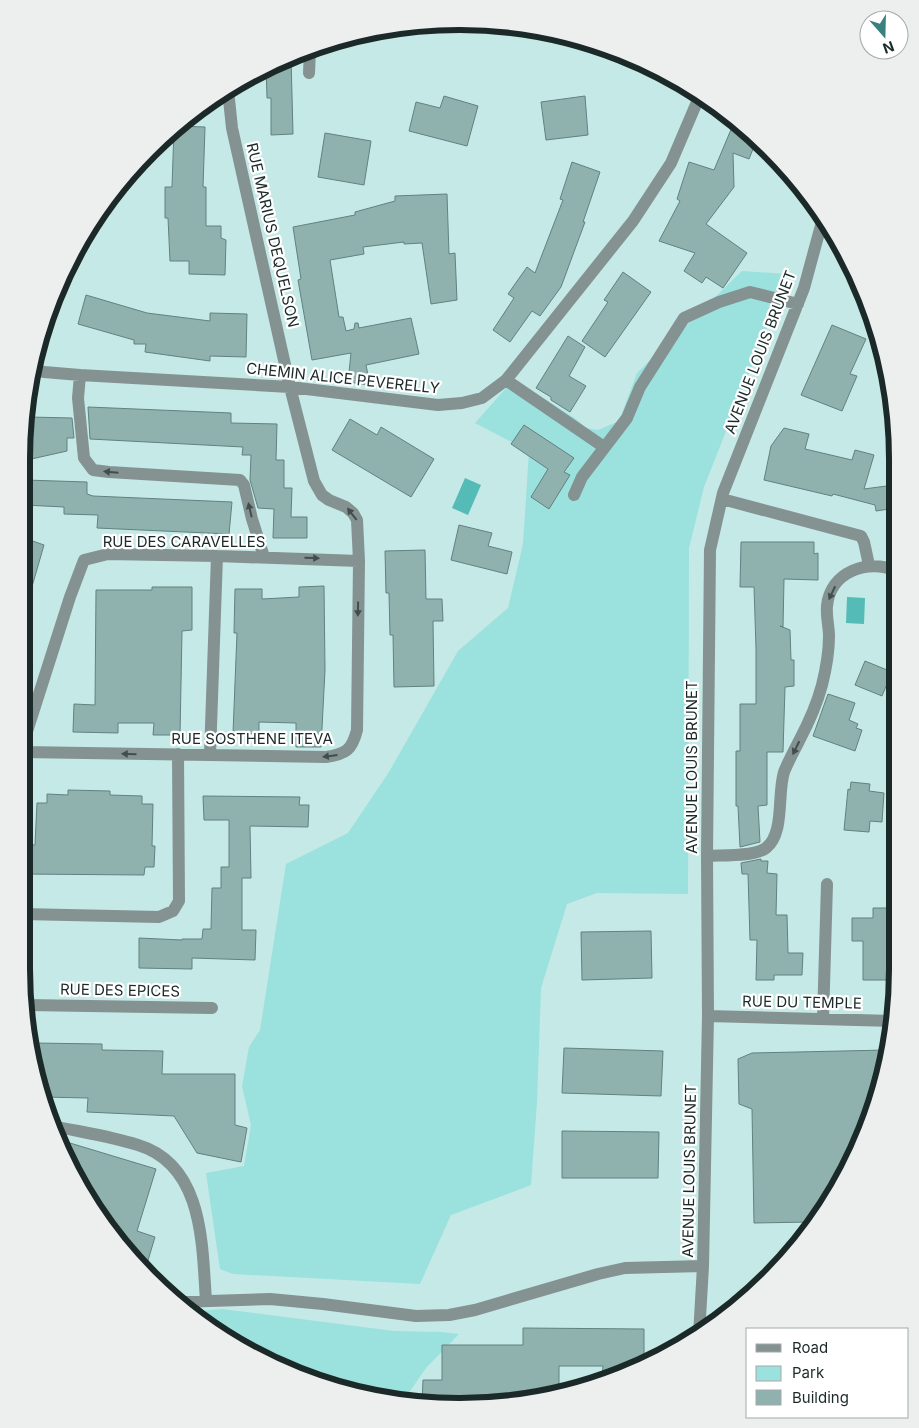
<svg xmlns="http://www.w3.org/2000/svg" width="919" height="1428" font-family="Inter,sans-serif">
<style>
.green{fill:#9be1dd}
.water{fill:#54bbb7}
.building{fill:#8fb2af;stroke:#608280}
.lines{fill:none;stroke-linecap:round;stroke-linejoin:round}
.minor{stroke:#849291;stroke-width:12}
.oneway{fill:#404e4d}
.labels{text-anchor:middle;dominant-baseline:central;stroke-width:4.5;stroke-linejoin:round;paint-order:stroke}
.street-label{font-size:15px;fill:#1b2928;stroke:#fff}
.rim{fill:none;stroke:#1b2928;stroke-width:6}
</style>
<rect width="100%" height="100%" fill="#c5e9e6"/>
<!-- green -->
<path class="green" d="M742,271L788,274L704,487L689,548L688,894L597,893L567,904L541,988L537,1102L531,1185L451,1215L420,1284L233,1274L220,1269L206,1173L244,1166L251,1125L242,1086L249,1047L260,1030L286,864L348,833L389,772L458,651L508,608L523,544L529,451L475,423L514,379L576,419L586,428L598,430L619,421L637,373Z
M222,1309L394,1331L441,1332L459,1334L426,1368L404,1400L318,1383L193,1316L189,1312Z"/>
<!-- water -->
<path class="water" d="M465,478L481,485L468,515L452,508Z
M847,597L865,598L864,624L846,623Z"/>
<!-- building -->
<path class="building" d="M291,57L293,134L271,135V98H267L266,66Z
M444,96L478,106L467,146L409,131L416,102L440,108Z
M585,96L588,135L546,140L541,102Z
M735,120L748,130L757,139L749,159L733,153L734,187L706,224L747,253L723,288L706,277L702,283L684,271L695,253L659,241L680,201L677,199L689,162L714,170Z
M177,126L205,127L203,187H206V226H221V238L226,240L225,275L189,274V261H170L168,218H165V187H172L174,129Z
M325,133L371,141L364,185L318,177Z
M572,162L600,172L583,222H585L561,287L540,316L532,311L510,342L493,330L514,298L508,294L527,267L535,273L563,200L560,199Z
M447,194L449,254L455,253L457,300L431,304L422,243L404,244V242L363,247L364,254L330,260L339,317H343L346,331L354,329L355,323H358L359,328L411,318L419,354L366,365L370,385L348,382L351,353L312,360L298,280L301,279L293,227L355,215V212L395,201V196Z
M623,272L651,292L605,357L582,341L608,302L604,300Z
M86,295L147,313L210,321V313L247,314L246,357L210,356V361L145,352L146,344H134V340L78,324Z
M832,325L866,339L850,374L857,376L842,411L801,395Z
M568,336L585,347L569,376L586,386L570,412L551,400V397L536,388Z
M88,407L231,413V423L277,424L276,460H284V488H292L291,517H307V538H273L274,509L258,508L250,480L251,455H242L243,447L90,439Z
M29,417L72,418L74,438H67V451L27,460Z
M350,419L377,435L381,427L434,459L411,497L332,450Z
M524,425L574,458L564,472L570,475L549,509L531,497L548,469L511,444Z
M784,428L809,434L805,449L852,460L855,450L874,455L864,489L894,485L896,508L876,511L875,505L833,494L832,496L764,480L771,446Z
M25,480L87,482V494L93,496L232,502L229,534L97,528L98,515L64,514V507L24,505Z
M459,525L492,533L488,546L512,552L507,574L451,560Z
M24,538L44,545L29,597L24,596Z
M741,542H814V554L818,553V580L784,579L783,627L780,626L790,630L791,660H794V686L785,687L783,752H767V805L758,806L760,842L740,847L738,806H736V751H740V704H756V648L754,587H740Z
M425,550L426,599H442L443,621H433L434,686L394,687L393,635H390L389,593H386L385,551Z
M324,586L325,670L321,747H296V723L259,722V734L233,733L237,633H234L235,589H262V599L299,597V587Z
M152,587H192V630L182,631L180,735H153L154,723H118V733L73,732L74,704L95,705L96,590H152Z
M865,661L892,672L882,696L855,685Z
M828,694L855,703L849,720L858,724L856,728L862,730L855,751L813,736Z
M851,782L870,784L869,791L884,793L882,822L870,821L869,832L844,830L848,789L850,790Z
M68,790L110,791V795L142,796V804H153L152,846H155L154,867H145L144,875L22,874V845H35L37,803H47V794L68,795Z
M203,796L300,797L299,805H309L308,827L250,826L251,878H242V930H256L255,960L192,958V969L139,968V938L182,940V939H202L203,929H211L212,888H221V867H229V820H204Z
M761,859V861H768L767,873L777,874L776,915H787L788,953H803L802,975H774V980H756L757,940H750L748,874H742L741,863Z
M873,908H895L894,980H863V941H852V918H873Z
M651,931L652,978L582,980L581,932Z
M34,1043L102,1044V1050L163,1051L162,1074H235V1125L247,1128L241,1162L197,1153L174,1116L87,1112L88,1098L42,1097L43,1081H40Z
M564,1048L663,1051L661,1096L562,1093Z
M887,1050L864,1136L811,1222L754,1223L752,1109L739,1104L738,1059L752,1053Z
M562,1131L659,1132L658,1178H562Z
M60,1140L156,1169L137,1231L155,1237L146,1267L95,1212Z
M523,1328L644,1329V1360L602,1378L603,1366H559V1393L431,1406L422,1404L423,1380H442V1345H523Z"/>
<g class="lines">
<!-- minor -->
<path class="minor" d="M309,73L310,50
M34,369L44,372L80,375L290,387L438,405L462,403L482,398L506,380L633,221L671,163L697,102L699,94
M80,375L78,398L84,458L93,470L109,472L240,480L244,485L252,519L264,557
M506,380L604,447
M574,495L582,477L627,418L640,387L684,318L719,302L750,292L798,304
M722,499L861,536L864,542L869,565
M23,744L70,597L84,560L108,554L217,556L359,561
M23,752L326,757C346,754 352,750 357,730L359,561L357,520L353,513L346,507L329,500L322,495L314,481L290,387L232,128L228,90
M210,755L217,556
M707,856C722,855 755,857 766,848C785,833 777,794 784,772C788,762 794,751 799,741C808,724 817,704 822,685C826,669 829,653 829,636C829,627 826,616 827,606C830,572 868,558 896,571
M22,914L159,917L173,911L179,901L178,754
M27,1005L212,1008
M708,1016L894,1021
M823,1019L827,884
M53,1126C81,1132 110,1136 138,1145C204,1165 202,1245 206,1301
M179,1302L270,1299L323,1304L416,1316L449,1315L475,1310L598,1274L625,1268L703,1266
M699,1335L703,1266L708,1016L707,856L710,550L723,493L804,288L823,218"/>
</g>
<!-- one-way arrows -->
<defs><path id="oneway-solid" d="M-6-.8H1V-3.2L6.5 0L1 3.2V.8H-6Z" transform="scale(1.25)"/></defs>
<g class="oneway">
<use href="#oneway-solid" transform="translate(111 472) rotate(-175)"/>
<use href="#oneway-solid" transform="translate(250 510) rotate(-103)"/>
<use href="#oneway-solid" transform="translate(352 514) rotate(-128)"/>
<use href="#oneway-solid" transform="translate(312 558) rotate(1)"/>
<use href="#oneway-solid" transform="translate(832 593) rotate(115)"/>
<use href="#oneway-solid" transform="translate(358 609) rotate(91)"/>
<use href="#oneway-solid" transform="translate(796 748) rotate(116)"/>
<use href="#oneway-solid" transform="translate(129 754) rotate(-179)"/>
<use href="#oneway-solid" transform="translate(330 756) rotate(173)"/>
</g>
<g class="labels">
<!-- street labels -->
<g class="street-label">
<text transform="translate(273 235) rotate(77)">RUE MARIUS DEQUELSON</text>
<text transform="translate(760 352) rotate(-69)">AVENUE LOUIS BRUNET</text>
<text transform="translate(343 378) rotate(6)">CHEMIN ALICE PEVERELLY</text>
<text x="184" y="541">RUE DES CARAVELLES</text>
<text x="252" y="738">RUE SOSTHENE ITEVA</text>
<text transform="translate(691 767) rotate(-90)">AVENUE LOUIS BRUNET</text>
<text transform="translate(120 990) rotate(1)">RUE DES EPICES</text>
<text transform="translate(802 1002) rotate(1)">RUE DU TEMPLE</text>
<text transform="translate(689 1171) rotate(-89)">AVENUE LOUIS BRUNET</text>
</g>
</g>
<!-- crop -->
<path d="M0 0H919V1428H0ZM459 30H460A429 429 0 0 1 889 459V969A429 429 0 0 1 460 1398H459A429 429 0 0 1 30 969V459A429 429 0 0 1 459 30Z" fill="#edeeee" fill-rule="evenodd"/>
<path class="rim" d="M459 30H460A429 429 0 0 1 889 459V969A429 429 0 0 1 460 1398H459A429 429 0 0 1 30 969V459A429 429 0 0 1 459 30Z"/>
<!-- legend -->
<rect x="746" y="1328" width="162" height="90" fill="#ffffff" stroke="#a4a9a9"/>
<rect x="756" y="1344" width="25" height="8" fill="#849291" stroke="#a4a9a9"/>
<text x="792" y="1353" font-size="15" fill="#1b2928">Road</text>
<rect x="756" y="1366" width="25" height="15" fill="#9be1dd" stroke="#a4a9a9"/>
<text x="792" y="1378" font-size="15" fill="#1b2928">Park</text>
<rect x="756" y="1390" width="25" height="15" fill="#8fb2af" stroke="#a4a9a9"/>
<text x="792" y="1403" font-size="15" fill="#1b2928">Building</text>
<!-- north arrow -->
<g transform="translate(884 35) rotate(160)"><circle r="24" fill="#ffffff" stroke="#a4a9a9"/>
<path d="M0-4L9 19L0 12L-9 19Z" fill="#39817e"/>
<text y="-8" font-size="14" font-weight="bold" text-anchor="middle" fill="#1b2928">N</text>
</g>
</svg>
